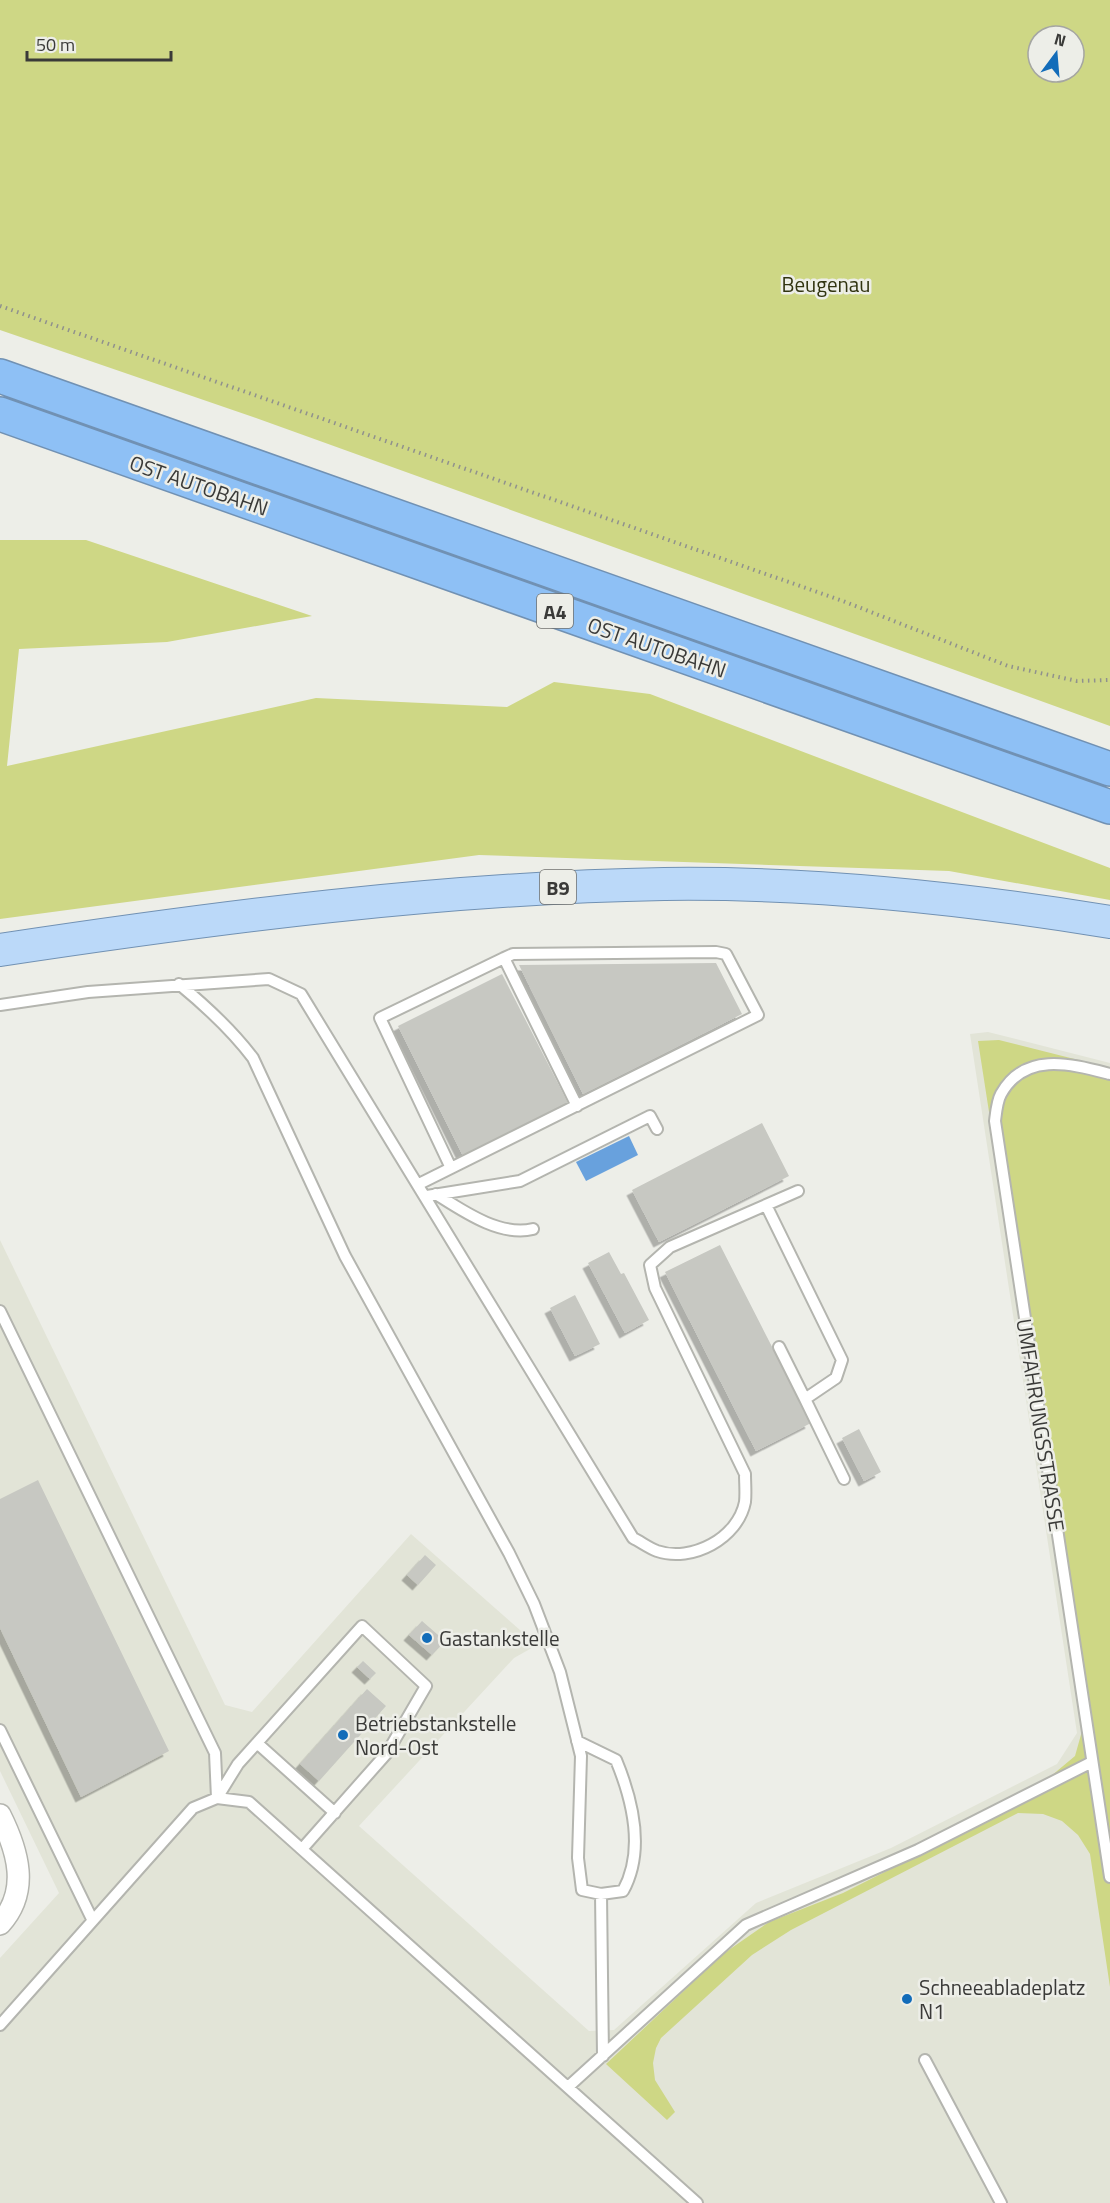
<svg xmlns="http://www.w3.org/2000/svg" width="1110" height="2203" font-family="'Titillium Web',sans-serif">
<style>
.built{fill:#e2e4d7}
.green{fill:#ced785;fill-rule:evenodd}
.water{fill:#68a1dd}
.building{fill:#c7c8c2;filter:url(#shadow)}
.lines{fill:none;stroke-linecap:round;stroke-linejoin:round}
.lane-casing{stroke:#b4b5af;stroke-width:14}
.street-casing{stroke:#b4b5af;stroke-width:24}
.primary-casing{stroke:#7191b3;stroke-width:34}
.highway-casing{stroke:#7191b3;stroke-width:36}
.path{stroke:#90918d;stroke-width:4;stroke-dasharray:1.5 4.5;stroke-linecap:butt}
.lane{stroke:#fff;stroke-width:10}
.street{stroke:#fff;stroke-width:21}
.primary{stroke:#bbd9f9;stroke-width:32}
.highway{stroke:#8ec0f5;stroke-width:33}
.poi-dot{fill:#126cb9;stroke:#edeee8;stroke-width:2}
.labels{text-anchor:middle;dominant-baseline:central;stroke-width:5;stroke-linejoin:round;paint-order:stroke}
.shield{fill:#edeee8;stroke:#70706d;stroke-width:1.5}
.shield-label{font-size:20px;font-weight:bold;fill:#3a3a38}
.park-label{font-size:21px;fill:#313410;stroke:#edeee8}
.street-label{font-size:21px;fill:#3a3a38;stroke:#edeee8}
.poi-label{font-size:21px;fill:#3a3a38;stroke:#edeee8;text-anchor:start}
</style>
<defs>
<filter id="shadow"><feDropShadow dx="-5.5" dy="5.5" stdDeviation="0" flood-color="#0004"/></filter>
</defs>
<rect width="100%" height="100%" fill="#edeee8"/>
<!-- built -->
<path class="built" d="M988,1032L1110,1063V2203H0V1958L59,1893L0,1771V1240L225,1705L252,1712L411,1534L537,1645L514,1658L359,1826L589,2031L614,2030L756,1903L891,1848L1057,1764L1077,1733L970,1034Z"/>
<!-- green -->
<path class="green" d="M0,0H1110V726L256,418L0,330ZM1038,36H1074V72H1038Z
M0,540H86L312,616L167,642L19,649L7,766L316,698L507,707L554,682L650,694L1110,868V900L949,871L479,855L0,919Z
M999,1040L1110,1068V1987L1090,1854L1078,1835L1062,1821L1043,1814L1018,1813L791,1930L752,1955L661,2038L656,2048L653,2063L655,2080L675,2112L667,2120L606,2064L723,1954L769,1922L843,1893L1014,1807L1075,1756L1084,1724L978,1041Z"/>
<!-- water -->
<path class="water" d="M629,1136L638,1155L586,1181L576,1162Z"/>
<!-- building -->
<path class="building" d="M716,963L742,1014L583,1094L519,965Z
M502,974L568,1103L463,1156L398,1026Z
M762,1123L789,1176L659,1242L632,1190Z
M720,1245L811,1423L756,1451L665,1272Z
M609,1252L621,1274L624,1273L649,1320L625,1333L588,1263Z
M575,1295L600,1344L575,1356L550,1308Z
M859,1429L881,1472L864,1481L842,1438Z
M38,1480L169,1751L81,1797L0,1628V1499Z
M425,1555L436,1565L418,1585L407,1575Z
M422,1621L445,1641L432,1655L409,1635Z
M363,1661L376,1673L370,1679L357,1667Z
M367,1689L386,1706L319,1781L300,1764Z"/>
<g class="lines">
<!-- lane casing -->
<g class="lane-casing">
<path id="lane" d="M179,984C207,1007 231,1029 253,1058L345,1256L509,1553L534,1604L560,1672L581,1756L578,1858L582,1890L601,1894L623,1891C645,1851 633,1801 616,1760L577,1741
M0,1005L88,992L269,979L301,994L633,1538C641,1542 649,1548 657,1551C692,1563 738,1538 745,1502C746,1493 745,1483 745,1474L655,1288L650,1265L670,1247L798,1191
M1110,1074C1071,1064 1025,1051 1001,1094C997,1101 996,1113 995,1121L1110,1877
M451,1168L380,1018L504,958
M419,1184L758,1015L726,954L716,952L513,954L504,958L577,1106
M436,1194C463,1211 500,1237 533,1229
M427,1196L520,1181L650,1116L657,1129
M766,1205L842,1360L836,1378L805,1399L844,1479
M0,1311L215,1753L217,1798
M779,1347L805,1399
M0,1730L92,1919
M257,1743L335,1813
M217,1798L238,1764L362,1626L426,1686L387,1753L302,1849
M601,1894L603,2056
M0,2025L193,1808L217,1798L249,1802L697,2203
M925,2060L1001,2203
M568,2087L746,1925L918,1850L1092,1762"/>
</g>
<!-- street casing -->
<g class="street-casing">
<path id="street" d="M0,1815C18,1851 30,1891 0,1924"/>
</g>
<!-- primary casing -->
<g class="primary-casing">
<path id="primary" d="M0,950C219,917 442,888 664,884C813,882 963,898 1110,922"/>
</g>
<!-- highway casing -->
<g class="highway-casing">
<path id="highway" d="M0,376L1110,769
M0,414L1110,807"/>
</g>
<!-- path -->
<path class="path" d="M0,306L843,601L1008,666L1077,681L1110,680"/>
<!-- lane -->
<use href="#lane" class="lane"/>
<!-- street -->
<use href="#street" class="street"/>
<!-- primary -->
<use href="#primary" class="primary"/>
<!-- highway -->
<use href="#highway" class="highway"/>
</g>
<!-- markers -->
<g class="poi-dot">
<circle cx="427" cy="1638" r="6"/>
<circle cx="343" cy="1735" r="6"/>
<circle cx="907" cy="1999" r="6"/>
</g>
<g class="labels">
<!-- shield labels -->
<g class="shield">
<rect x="537" y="594" width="36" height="34" rx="4.5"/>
<rect x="540" y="870" width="36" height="34" rx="4.5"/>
</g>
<g class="shield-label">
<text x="555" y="611">A4</text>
<text x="558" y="887">B9</text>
</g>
<!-- park labels -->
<g class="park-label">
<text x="826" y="284">Beugenau</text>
</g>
<!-- street labels -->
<g class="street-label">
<text transform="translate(199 485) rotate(19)">OST AUTOBAHN</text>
<text transform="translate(657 647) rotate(19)">OST AUTOBAHN</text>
<text transform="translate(1041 1425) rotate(81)">UMFAHRUNGSSTRASSE</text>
</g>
<!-- poi labels -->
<g class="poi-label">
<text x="439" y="1638">Gastankstelle</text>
<text x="355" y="1723">Betriebstankstelle<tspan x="355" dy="24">Nord-Ost</tspan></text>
<text x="919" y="1987">Schneeabladeplatz<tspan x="919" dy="24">N1</tspan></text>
</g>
</g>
<!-- north arrow -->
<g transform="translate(1056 54) rotate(16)"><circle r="28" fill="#edeee8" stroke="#a5a6a2" stroke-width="1.5"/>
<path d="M0-4.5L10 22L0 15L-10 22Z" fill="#126cb9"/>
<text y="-9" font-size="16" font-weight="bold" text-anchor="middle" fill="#3a3a38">N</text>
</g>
<!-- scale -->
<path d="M27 51v9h144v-9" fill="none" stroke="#3a3a38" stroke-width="3"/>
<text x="36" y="51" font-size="18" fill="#3a3a38" stroke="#edeee8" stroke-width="4.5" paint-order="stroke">50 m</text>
</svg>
